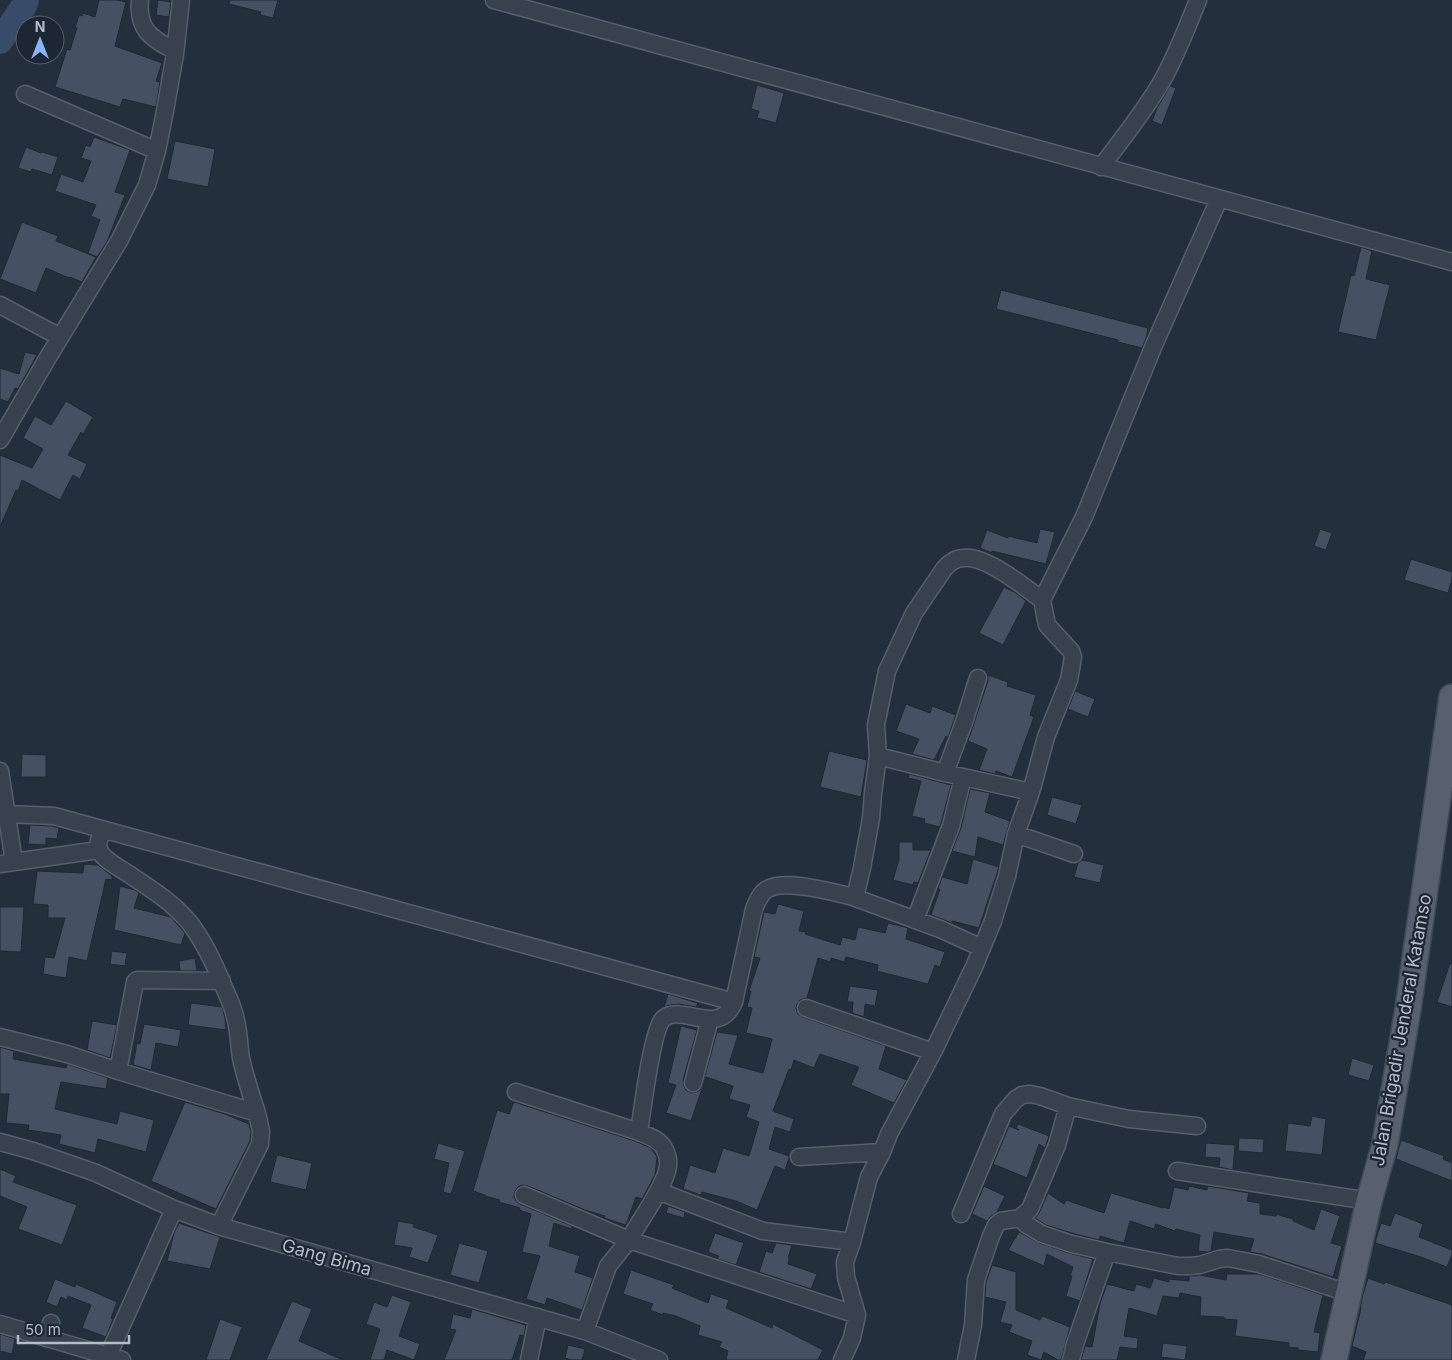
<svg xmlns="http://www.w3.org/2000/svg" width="1452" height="1360" font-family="Inter,sans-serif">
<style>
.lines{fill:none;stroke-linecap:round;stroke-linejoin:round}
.river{stroke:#394c67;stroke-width:26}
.building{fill:#455162;stroke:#1f2835}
.minor-casing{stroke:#565f6c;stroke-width:19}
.primary-casing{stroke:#414a57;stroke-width:28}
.minor{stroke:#38414e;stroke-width:16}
.primary{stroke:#56606e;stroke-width:25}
.labels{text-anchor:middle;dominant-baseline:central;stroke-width:4.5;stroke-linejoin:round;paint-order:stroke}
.street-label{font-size:18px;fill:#b4bcc9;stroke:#1d2633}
</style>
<rect width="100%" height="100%" fill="#242f3e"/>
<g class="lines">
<!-- river -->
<path class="river" d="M0,41L24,6L26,0"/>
</g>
<!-- building -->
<path class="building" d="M99,0H117L126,2L115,46L162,63L156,81L160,82L156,107L123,99L120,107L55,87L67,49L70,50L77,28H75L79,15L82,16L83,13L95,17Z
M158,0L171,2L169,17L156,15Z
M230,0H278L273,18L260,15L261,12L229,4Z
M757,85L784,93L776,123L757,118L759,111L751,109Z
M1170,86L1176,88L1162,125L1152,121L1157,108Z
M94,137L130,150L115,192L125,195L107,242L97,257L88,253L100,220L91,216L96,205L55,191L61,174L83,182L91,161L81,158L86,145L90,147Z
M175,141L215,149L208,187L167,179Z
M26,147L41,153L42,152L58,157L52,175L32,169L31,172L18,168Z
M22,222L58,236L56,241L96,257L82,282L70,277L69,278L46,268L36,293L0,279Z
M1361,247L1372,251L1366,279L1390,285L1376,340L1338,332L1351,275L1354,276Z
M1001,290L1148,328L1146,339L1142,348L1118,342V340L996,309Z
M25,352L37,355L18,389L15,388L8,402L0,399V368L19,374Z
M66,401L93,417L83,434L81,432L68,455L87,464L80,479L73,475L60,500L22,480L18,491L16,490L0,527V455L32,468L43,449L23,438L35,416L51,425Z
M1040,529L1055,532L1046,564L992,551V553L980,548L987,530L1008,538V536L1037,543Z
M1320,529L1332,533L1326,550L1314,546Z
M1411,559L1452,572V579L1448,593L1404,580Z
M1004,587L1016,593L1026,601L1003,645L979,633Z
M988,675L1008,682L1007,686L1036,695L1030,715L1034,717L1012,777L996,771L995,774L979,770L987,749L968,741L988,681Z
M1075,691L1095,699L1088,717L1068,709Z
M906,704L930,713L932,706L956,715L948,737L946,736L934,760L912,754L919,739L896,731Z
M829,751L867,760L861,797L820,787Z
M22,754L46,755V777H21Z
M909,774L951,785L940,827L924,823L925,819L912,816L921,781L908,778Z
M970,789L990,793L985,812L1010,821L1003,845L978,837L975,857L952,851L961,828Z
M1052,797L1082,805L1076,824L1047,815Z
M30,825L52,826L59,828L57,839L46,838V845L28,844Z
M899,842H913V850H931L918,883L914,882L913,885L893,880L899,859Z
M973,859L999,867L979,928L952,921V923L931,915L940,889H938L942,877L967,884Z
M1082,860L1104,865L1100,883L1074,877L1078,863Z
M84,864L98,865L112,876V880L106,879L87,961L69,957L66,978L43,974L45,957L54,958L65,918H48V905L33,904L37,871L83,873Z
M120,886L135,890L139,893L134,908L171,917L185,933L181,945L114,930Z
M778,904L804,911L799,931L806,932L805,934L840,945L842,937L855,940L858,927L885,933L888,923L908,928L906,939L945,952L940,967L935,965L928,984L877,971L878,965L846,957L844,962L831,958L830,962L818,958L807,998L800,1000L797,1004L796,1009L798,1014L803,1017L886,1046L879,1069L907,1080L894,1103L851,1085L859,1067L820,1054L814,1068L794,1060L791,1070L789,1069L773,1111L794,1119L790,1132L775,1127L769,1149L789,1156V1158L785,1170L775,1166L757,1210L736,1201L702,1192L701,1195L683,1189L690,1165L715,1173L723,1148L749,1156L759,1122L746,1117L750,1105L729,1099L733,1086L706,1077L691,1121L666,1113L676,1085L668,1083L681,1026L697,1030L683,1080L684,1086L686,1090L691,1093L696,1092L700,1090L702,1086L717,1032L738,1035L729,1064L763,1073L772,1039L746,1033L752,1008L747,1007L751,991H749L760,958L754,957L764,912L775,914Z
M0,907H24L21,952L0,951Z
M112,951L127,953L125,966L110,964Z
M195,958L197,971H180L179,961Z
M1450,963L1452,964V1007L1437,1002Z
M850,986L878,990L875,1006L865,1004L864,1017L852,1013L853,1002H847Z
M668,994L698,1003L696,1007L679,1004L670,1005L664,1007Z
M191,1003L222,1007L225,1018L226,1030L188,1025Z
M92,1021L117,1025L110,1058L87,1050Z
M144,1024L181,1030L178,1047L156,1043L151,1070L133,1065L137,1043L140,1044Z
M0,1047L14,1051L13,1059L66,1068L67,1064L108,1078L106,1089L61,1082L55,1109L117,1124L120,1111L154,1120L146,1152L98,1139L95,1153L59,1144L61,1135L28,1130L29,1125L6,1123L9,1094H0Z
M1352,1058L1374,1065L1369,1081L1348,1075Z
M185,1102L225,1114L249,1124L251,1132L250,1141L216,1209L151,1181Z
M514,1102L635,1141L651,1148L657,1157L655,1175L642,1199L636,1197L626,1225L604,1218L605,1216L585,1210L528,1186L522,1185L518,1187L515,1191L514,1197L516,1201L520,1204L572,1226L571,1229L554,1223L549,1246L580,1256L575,1272L593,1278L582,1310L547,1298L545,1305L526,1299L540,1256L522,1252L531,1214L519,1210L520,1208L499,1202L500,1200L485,1196V1195L473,1191L497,1110L509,1114Z
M1312,1116L1326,1119L1322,1155L1285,1151L1288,1123L1310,1126Z
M1018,1124L1049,1136L1045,1148L1039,1144L1027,1178L993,1164L1009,1126L1019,1130L1016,1128Z
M1239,1138L1264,1139L1263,1153L1238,1151Z
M1401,1140L1444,1156L1443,1159L1452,1163V1181L1396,1159Z
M438,1143L465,1151L451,1194L443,1192L449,1163L434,1159Z
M1206,1143L1235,1145L1233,1170L1219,1167L1220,1158L1205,1157Z
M277,1155L312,1163L306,1190L270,1182Z
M0,1169L16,1176L13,1182L77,1205L62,1245L18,1229L27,1207L0,1196Z
M984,1186L1005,1196L997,1212L990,1217L987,1221L972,1214Z
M1189,1186L1207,1190L1208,1186L1249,1193L1247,1201L1260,1203V1214L1276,1216V1214L1293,1219V1221L1314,1230L1321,1209L1340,1216L1331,1243L1342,1246L1333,1277L1262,1254L1250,1252L1254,1239L1214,1232L1211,1251L1208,1252L1198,1251L1200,1235L1176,1229L1175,1231L1156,1224L1154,1229L1130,1221L1124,1243L1100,1236L1099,1240L1075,1234L1046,1225L1035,1218L1039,1213L1048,1193L1064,1204L1066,1200L1104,1213L1111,1193L1163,1208L1164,1207L1169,1209L1174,1187L1188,1190Z
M668,1206L685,1212L684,1218L666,1213Z
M1395,1213L1423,1224L1419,1237L1452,1250V1255L1447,1267L1421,1257L1375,1243L1381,1223L1390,1226Z
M398,1221L414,1224L413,1227L438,1235L428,1263L409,1257L412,1248L394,1245Z
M179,1223L220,1237L210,1269L167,1261L174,1233Z
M1019,1232L1039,1243L1069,1253L1093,1259L1080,1301L1066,1296L1072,1276H1070L1073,1267L1047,1254L1044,1266L1008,1250Z
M715,1233L744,1243L736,1265L717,1259L719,1256L708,1252Z
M459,1243L488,1251L479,1283L450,1275Z
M776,1243L792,1245L788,1258H789L788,1264L817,1274L811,1289L759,1272L766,1251L772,1253Z
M992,1265L1016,1272V1310L1040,1320L1042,1316L1070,1327L1061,1360H1058L1044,1352L1041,1360L1027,1355L1032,1341L1009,1332L1012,1325L1000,1322L1006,1302L985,1297L986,1282Z
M631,1270L674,1285L672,1288L708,1303L711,1294L729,1300L726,1308L772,1328L773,1324L823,1350L818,1360H726L728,1351L719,1347L722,1342L698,1335L700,1326L676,1316L663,1313V1315L650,1310L653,1304L623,1294Z
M1227,1274H1259L1323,1295L1314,1332L1320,1333L1318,1352L1298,1350V1348L1289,1347V1343L1235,1336L1237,1320L1224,1319V1317L1200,1316L1201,1297L1180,1293L1179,1298L1163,1296L1157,1316L1129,1308L1124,1336L1138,1338L1137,1349L1120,1347L1117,1360H1081L1085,1346L1092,1347L1100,1304L1107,1284L1134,1291L1136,1284L1150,1288L1154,1278L1169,1282V1279L1189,1281V1276L1200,1275L1226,1280Z
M1368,1278L1384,1284L1385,1282L1452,1305V1360H1363L1366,1352L1352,1346L1361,1308H1360L1363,1294Z
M55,1279L75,1287L76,1284L117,1302L111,1318L113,1319L106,1337L82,1328L91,1305L68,1296L67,1300L61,1297L57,1307L46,1302Z
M392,1295L411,1302L399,1336L420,1344L414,1360L387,1350L384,1360H370L380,1329L366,1324L374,1302L387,1307Z
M292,1301L312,1309L299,1341L343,1360H266Z
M472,1309L526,1325L524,1336L520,1335L512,1360H444L456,1330L450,1329L453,1314L470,1318Z
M220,1319L242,1327L230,1360H206Z
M0,1334L15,1339L12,1354L0,1351Z
M1163,1343L1187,1346L1185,1360L1161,1357Z
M568,1345L585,1349L582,1360H572L565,1358Z"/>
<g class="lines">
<!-- minor casing -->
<g class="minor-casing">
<path id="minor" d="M140,0C137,30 151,38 175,51
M494,0L1452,262
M25,94L157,151
M1101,167C1122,139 1144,112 1162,81C1176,56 1187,28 1198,0
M0,305L60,337
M0,440L47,359L119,241L147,185L157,151L165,111L175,54L181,0
M878,756L945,773L1031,792
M0,771L14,862L0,864
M945,773L964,722L978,678
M7,814L54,816L734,1002L754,909C757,902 760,894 766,890C783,878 833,892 853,897L857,889L862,868L871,818L873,793L878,756L876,725L887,671L914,613L944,569C949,563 956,558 964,558C985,555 1025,587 1042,600L1084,517L1154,345L1219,199
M103,830C100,837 96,844 100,852C106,862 124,870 133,877C153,890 174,904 189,922C204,941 214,963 223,985C228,997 234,1008 236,1021C239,1033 239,1046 241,1058C245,1077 251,1095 257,1113
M1016,834L1074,854
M14,862L99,850
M853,897L940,929L982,948
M915,920L951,826L963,777
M806,1008L933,1052
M0,1037L67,1054L118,1071L257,1113L261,1131L260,1144L219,1226
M118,1071L135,982L137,980L222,981
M693,1083L710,1019
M516,1092L639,1132C648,1136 659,1139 664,1148C668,1155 669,1164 667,1171C661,1192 640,1220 629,1240L857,1315
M639,1132C642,1113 652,1030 663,1019C681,1002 719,1039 734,1002
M0,1142L33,1151L96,1173L174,1209L219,1226L585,1331L659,1360
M799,1157L882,1152
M1177,1171L1369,1201
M658,1191L763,1231L852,1242
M524,1195L629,1240L608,1266L585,1331
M961,1214L1003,1114L1016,1099L1022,1095L1030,1094L1040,1096L1068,1106L1129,1119L1197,1126
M1020,1218L1027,1225L1042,1234L1072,1244L1107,1252L1178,1266H1190L1200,1265L1219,1259L1228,1258L1259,1264L1348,1293
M0,1324L108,1356L107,1360
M46,1338L51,1323
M122,1360L108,1356L174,1209
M529,1360L538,1317
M842,1360L852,1338L857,1315L846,1277L845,1262L852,1242L869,1177L882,1152L889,1134L933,1052L974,967L993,921L1007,876L1016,834L1031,792L1046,737L1069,680L1073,657L1071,651L1047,625L1042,600
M966,1360L973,1325L976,1280L991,1236L996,1225L1001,1221L1020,1218L1030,1209L1057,1145L1068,1106
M1071,1360L1075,1344L1107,1252"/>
</g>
<!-- primary casing -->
<g class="primary-casing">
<path id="primary" d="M1334,1360L1369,1201L1385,1144L1408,1009L1452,697"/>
</g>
<!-- minor -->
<use href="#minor" class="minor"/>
<!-- primary -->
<use href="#primary" class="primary"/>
</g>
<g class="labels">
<!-- street labels -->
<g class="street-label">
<text transform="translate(1401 1030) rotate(-80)">Jalan Brigadir Jenderal Katamso</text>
<text transform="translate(327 1257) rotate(16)">Gang Bima</text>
</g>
</g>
<!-- north arrow -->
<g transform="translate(40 40)"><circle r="24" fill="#1d2633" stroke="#59626f"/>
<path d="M0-4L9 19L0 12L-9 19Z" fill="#8ab4f8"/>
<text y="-8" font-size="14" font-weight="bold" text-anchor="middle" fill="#b4bcc9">N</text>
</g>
<!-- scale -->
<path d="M18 1335v8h111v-8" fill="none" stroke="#b4bcc9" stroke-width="2.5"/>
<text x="25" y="1335" font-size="15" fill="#b4bcc9" stroke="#1d2633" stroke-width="4" paint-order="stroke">50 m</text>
</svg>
